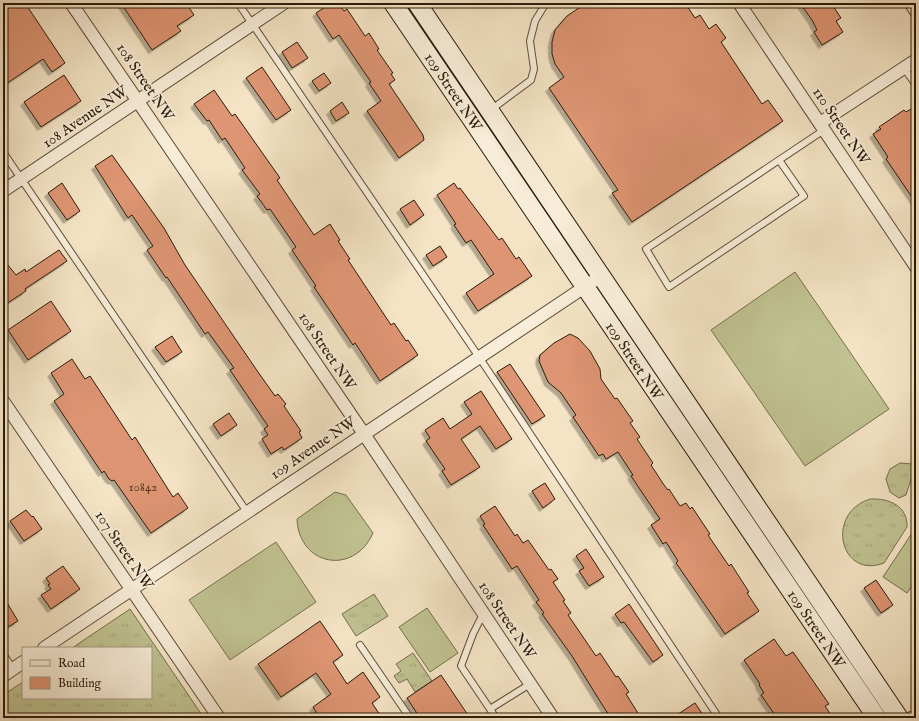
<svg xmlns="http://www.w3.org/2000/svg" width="919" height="721" font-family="'IM FELL English',serif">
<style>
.grass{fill:url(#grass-tufts);stroke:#756e4d}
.pitch{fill:#c0c291;stroke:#756e4d}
.building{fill:#de9573;stroke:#2a1b09;filter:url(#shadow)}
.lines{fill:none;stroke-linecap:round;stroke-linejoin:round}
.service-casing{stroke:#5c4d38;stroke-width:8}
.minor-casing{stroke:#5c4d38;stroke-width:14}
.secondary-casing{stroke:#2a1b09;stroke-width:20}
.service{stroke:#f8edd9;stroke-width:6}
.minor{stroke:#f8edd9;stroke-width:12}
.secondary{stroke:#f8edd9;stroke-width:18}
.labels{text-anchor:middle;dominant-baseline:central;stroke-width:4;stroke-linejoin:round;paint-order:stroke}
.number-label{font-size:13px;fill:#573a24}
.street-label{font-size:15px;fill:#2a1b09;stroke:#f8edd9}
</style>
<defs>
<pattern id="grass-tufts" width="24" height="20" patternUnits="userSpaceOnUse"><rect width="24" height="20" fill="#c0c291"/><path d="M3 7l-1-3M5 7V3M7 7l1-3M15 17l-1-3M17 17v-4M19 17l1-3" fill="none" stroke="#a5a67c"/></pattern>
<filter id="shadow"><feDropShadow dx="-3.5" dy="3.5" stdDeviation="0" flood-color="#0004"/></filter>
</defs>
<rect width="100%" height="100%" fill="#f4e4c5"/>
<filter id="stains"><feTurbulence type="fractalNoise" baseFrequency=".005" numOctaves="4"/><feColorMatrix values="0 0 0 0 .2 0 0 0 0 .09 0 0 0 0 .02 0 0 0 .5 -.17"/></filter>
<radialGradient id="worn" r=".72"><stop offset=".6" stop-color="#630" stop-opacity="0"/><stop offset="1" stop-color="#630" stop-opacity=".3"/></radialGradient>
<!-- grass -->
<path class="grass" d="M900,463L912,464L915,467L906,495L899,498L890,492L886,479L890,469Z
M870,499C889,498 908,506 907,527L884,563C841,580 824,514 870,499Z
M374,594L388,616L356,636L342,614Z
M130,609L204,718H3V695L23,682V698H151V648H72Z
M413,653L432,681L415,692L407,679L399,683L394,676L401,671L396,664Z"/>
<!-- pitch -->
<path class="pitch" d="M795,272L889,409L805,466L711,330Z
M335,492L346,495L373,533C354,576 299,566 297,519Z
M916,527V580L907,593L883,577Z
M276,542L316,602L230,660L189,600Z
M427,608L458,653L430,672L399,627Z"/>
<!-- building -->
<path class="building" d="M3,3H25L65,63L52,72L43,59L3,86Z
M121,3H186L194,15L177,26L181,31L152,50Z
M331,3H338L344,11L347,9L365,36L369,33L379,49L377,50L393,73L391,74L395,80L389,84L423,135L424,140L399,158L367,111L381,101L369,83L371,82L339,35L333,39L316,13Z
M586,3H685L695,18L700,15L709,29L716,24L726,38L721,42L762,104L768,100L783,121L632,222L612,193L618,190L549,88L564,77L555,64L552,54V42L555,30L567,16Z
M800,3H831L841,18L836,21L843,32L822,45L814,32L817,30L812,20Z
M297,42L308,58L292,68L282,52Z
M262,67L291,110L276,120L246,78Z
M324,73L331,83L319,91L312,81Z
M64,75L81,101L41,127L24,102Z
M214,90L232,116L235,114L280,178L277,180L314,235L330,224L340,240L338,241L350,259L348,260L391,325L394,323L406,341L408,340L418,355L380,381L355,343L353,345L314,287L316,286L292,250L296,247L270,209L267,210L257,196L260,194L242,170L245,168L225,138L222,140L209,120L207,121L194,104Z
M342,102L349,113L336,121L330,111Z
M916,106V203L886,159L888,157L873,134L881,129L879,127L904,110L906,112Z
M112,155L164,228L185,265L258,372L275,396L278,394L286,404L284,406L301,431L299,432L302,438L284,450L282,447L271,454L262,439L268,435L264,429L268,426L230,370L234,368L208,332L205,334L167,277L166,278L147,250L153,246L132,215L128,218L95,166Z
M62,183L80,211L67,220L48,193Z
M454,183L458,189L460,188L499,240L502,238L516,259L519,257L532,276L478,311L466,293L494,274L471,240L466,243L454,225L456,224L437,195Z
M414,200L424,215L410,225L400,209Z
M440,246L447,257L433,266L426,255Z
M59,250L67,261L25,289L26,291L3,306V259L16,275L25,269L26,272Z
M51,301L71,331L28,360L8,330Z
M570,334L578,338L590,351L600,369L601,379L615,399L617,398L633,421L630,423L640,437L637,439L653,463L651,465L664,485L668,490L669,489L680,506L686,503L690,509L692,507L710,534L708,535L729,566L731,564L749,592L747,593L759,611L725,634L676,563L678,561L666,542L663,544L651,525L660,519L631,476L633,475L618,452L606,459L603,454L599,456L573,417L576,415L561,393L548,382L539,361L540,355L554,343Z
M172,336L182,352L166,362L155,347Z
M72,359L85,379L90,376L132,440L135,437L173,497L178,493L188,508L151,533L114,480L112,481L109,479L104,471L102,473L54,401L64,394L51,373Z
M510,364L545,416L532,424L497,372Z
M481,391L512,439L496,449L480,426L461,439L480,467L451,485L442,471L445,469L426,441L430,438L425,430L443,418L450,429L472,414L464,402Z
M229,413L237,425L221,436L213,424Z
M545,483L555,499L543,508L532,491Z
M495,506L515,536L517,534L523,543L528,540L549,570L551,569L558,579L553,582L565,600L563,601L571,613L568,615L596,656L600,653L616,677L618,676L629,692L626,694L641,718H611L603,706L572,656L542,614L544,613L536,602L539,600L517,566L512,569L483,525L485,524L480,516Z
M26,510L32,517L33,516L42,529L24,541L10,521Z
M586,549L604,577L589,586L579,571L584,568L576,556Z
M63,566L80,589L51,609L41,595L51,589L48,585L50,584L46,578Z
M876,580L893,605L881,613L864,588Z
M3,596L18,621L3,630Z
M629,604L663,655L653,662L624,622L621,623L615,614Z
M320,621L343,655L333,662L347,684L363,672L380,697L372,703L382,718H320L313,707L331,694L316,673L281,697L258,664Z
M774,639L786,656L793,652L829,704L825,706L833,718H781L778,713L775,715L761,695L764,693L759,685L760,684L744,660Z
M441,675L470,718H420L407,698Z
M695,703L705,718H672Z"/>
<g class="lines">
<!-- service casing -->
<g class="service-casing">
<path id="service" d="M238,3L479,357L719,718
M907,3L916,17
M904,68L916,85
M492,109L531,80L534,69L530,41L535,21L546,3
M3,152L247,512
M779,160L804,196L669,287L646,249L824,130
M483,614L473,634L461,666L496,718
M360,645L410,718
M3,654L13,669
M490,709L530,684"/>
</g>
<!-- minor casing -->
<g class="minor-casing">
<path id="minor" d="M71,3L364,434L553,718
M739,3L916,267
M820,123L916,60
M3,191L284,3
M3,401L219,718
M44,648L601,276
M3,676L23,662
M911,718L916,716"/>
</g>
<!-- secondary casing -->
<g class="secondary-casing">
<path id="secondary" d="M393,3L877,718
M417,3L899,718"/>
</g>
<!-- service -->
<use href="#service" class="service"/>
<!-- minor -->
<use href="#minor" class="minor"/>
<!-- secondary -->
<use href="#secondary" class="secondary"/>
</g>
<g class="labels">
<!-- number labels -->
<g class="number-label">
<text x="143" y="487">10842</text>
</g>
<!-- street labels -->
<g class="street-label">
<text transform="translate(145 82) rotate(56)">108 Street NW</text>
<text transform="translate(453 92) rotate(56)">109 Street NW</text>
<text transform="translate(85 117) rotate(-34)">108 Avenue NW</text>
<text transform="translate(841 126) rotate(56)">110 Street NW</text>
<text transform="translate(327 351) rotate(56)">108 Street NW</text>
<text transform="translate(634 361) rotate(56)">109 Street NW</text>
<text transform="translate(313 448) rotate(-34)">109 Avenue NW</text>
<text transform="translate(124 550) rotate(56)">107 Street NW</text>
<text transform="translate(507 620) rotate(56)">108 Street NW</text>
<text transform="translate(816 629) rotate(56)">109 Street NW</text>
</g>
</g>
<!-- margin -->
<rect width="919" height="721" fill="none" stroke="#f4e4c5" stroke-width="16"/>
<rect x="4" y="4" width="911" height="713" fill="none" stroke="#2a1b09" stroke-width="2"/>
<rect x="8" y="8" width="903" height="705" fill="none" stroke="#2a1b09"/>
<!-- legend -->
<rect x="22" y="647" width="130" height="52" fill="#f8edd9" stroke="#a69986"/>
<rect x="30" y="660" width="20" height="6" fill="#f8edd9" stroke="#a69986"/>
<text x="58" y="667" font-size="12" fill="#2a1b09">Road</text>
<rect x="30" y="677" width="20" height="12" fill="#de9573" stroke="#a69986"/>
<text x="58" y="687" font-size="12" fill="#2a1b09">Building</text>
<rect width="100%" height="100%" filter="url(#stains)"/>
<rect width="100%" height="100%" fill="url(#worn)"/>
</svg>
